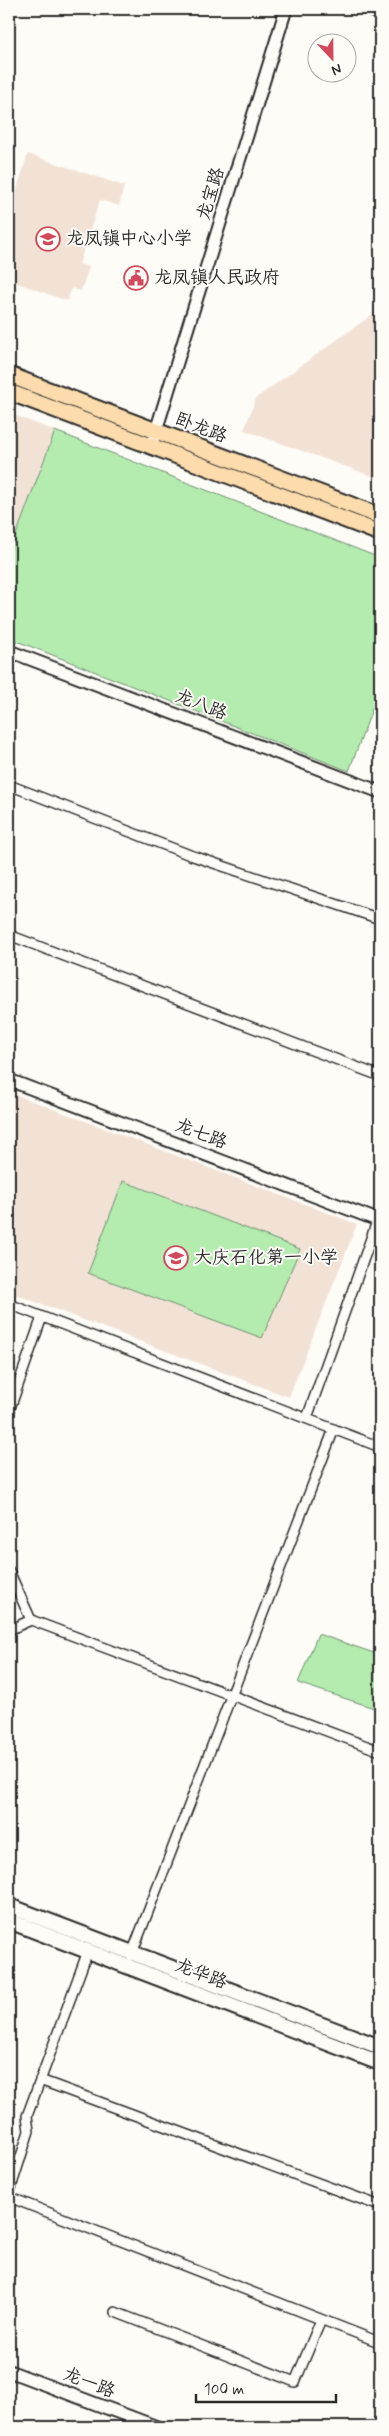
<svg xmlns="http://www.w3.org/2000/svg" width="389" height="2436" font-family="Mynerve,'LXGW WenKai TC',sans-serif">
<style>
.built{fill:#f2e2d6}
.green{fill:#b4ecb0;stroke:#708c6e}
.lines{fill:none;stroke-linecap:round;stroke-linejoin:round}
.minor-casing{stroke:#2b2b2b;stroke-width:12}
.tertiary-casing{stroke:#2b2b2b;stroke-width:15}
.secondary-casing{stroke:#2b2b2b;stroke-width:18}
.primary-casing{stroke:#2b2b2b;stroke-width:19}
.minor{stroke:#fdfcf7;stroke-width:9}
.tertiary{stroke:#fdfcf7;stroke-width:11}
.secondary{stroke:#fdfcf7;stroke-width:14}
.primary{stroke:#fcdcac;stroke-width:15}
.labels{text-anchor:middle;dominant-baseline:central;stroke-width:4;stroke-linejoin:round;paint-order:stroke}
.street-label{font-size:18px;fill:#2b2b2b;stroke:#fdfcf7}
.poi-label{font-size:18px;fill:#2b2b2b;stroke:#fdfcf7;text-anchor:start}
</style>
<rect width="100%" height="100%" fill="#fdfcf7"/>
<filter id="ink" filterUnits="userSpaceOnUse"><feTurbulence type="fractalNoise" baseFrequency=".02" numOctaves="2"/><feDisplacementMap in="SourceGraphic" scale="10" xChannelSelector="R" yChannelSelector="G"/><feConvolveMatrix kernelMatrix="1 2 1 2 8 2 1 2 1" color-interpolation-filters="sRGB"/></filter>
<g filter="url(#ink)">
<!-- built -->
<path class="built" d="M28,154L124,186L119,206L100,200L79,264L89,267L81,291L72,288L67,301L9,280V214Z
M380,309V479L244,430L256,398Z
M9,413L55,431L9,554Z
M14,1094L357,1224L289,1397L9,1292V1106Z"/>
<!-- green -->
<path class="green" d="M55,431L380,558V688L349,771L9,638V554Z
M123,1181L300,1249L262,1338L88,1273Z
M318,1634L380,1655V1710L298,1683Z"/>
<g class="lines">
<!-- minor casing -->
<g class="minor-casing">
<path id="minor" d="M364,9L380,15
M9,785L190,855L380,919
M9,935L380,1076
M9,1304L380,1447
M9,1411L42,1317
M307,1418L380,1213
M9,1571L31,1620
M9,1630L31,1620L380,1751
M131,1956L334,1429
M40,2080L380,2206
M9,2194L29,2131L27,2116L88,1951
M9,2197L379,2342L380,2339
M115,2312L295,2382L321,2320"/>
</g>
<!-- tertiary casing -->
<g class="tertiary-casing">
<path id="tertiary" d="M151,447L286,9
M9,651L380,792
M9,1080L380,1221
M9,2371L157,2427"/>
</g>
<!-- secondary casing -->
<g class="secondary-casing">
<path id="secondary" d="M9,1906L380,2047
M9,1921L380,2063"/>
</g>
<!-- primary casing -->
<g class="primary-casing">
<path id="primary" d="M9,375L380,516
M9,392L380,533"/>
</g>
<!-- minor -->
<use href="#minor" class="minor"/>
<!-- tertiary -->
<use href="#tertiary" class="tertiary"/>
<!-- secondary -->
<use href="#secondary" class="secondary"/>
<!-- primary -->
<use href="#primary" class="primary"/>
</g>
</g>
<!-- icons -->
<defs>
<g id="school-ring" transform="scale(1.25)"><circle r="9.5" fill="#fdfcf7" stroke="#d1495b" stroke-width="1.5"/><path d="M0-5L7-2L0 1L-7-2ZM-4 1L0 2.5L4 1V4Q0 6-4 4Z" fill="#d1495b"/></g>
<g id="civic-ring" transform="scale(1.25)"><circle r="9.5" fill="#fdfcf7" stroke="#d1495b" stroke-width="1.5"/><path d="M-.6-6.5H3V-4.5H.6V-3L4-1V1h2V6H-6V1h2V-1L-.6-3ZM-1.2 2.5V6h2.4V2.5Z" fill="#d1495b"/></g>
</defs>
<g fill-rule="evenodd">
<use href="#school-ring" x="48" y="239"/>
<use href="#civic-ring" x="136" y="278"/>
<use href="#school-ring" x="176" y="1258"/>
</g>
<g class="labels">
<!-- street labels -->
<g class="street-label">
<text transform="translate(211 194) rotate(-73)">龙宝路</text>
<text transform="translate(201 428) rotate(21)">卧龙路</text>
<text transform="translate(201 705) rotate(21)">龙八路</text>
<text transform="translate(201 1134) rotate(21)">龙七路</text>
<text transform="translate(201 1974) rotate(21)">龙华路</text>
<text transform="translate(89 2383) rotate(21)">龙一路</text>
</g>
<!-- poi labels -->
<g class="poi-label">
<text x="66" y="239">龙凤镇中心小学</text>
<text x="154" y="278">龙凤镇人民政府</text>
<text x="194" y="1258">大庆石化第一小学</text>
</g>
</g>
<!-- margin -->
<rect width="389" height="2436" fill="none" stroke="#fdfcf7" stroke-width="30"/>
<rect x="15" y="15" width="359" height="2406" fill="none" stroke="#2b2b2b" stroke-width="2" filter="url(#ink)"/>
<!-- north arrow -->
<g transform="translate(332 58) rotate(158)"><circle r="24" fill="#fdfcf7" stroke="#a9a8a5"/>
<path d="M0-4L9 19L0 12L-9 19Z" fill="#d1495b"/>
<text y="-8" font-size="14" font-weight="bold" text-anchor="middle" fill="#2b2b2b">N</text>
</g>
<!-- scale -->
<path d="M196 2394v8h140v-8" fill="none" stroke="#2b2b2b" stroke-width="2.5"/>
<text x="204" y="2394" font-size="15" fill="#2b2b2b" stroke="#fdfcf7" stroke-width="4" paint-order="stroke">100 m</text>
</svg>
